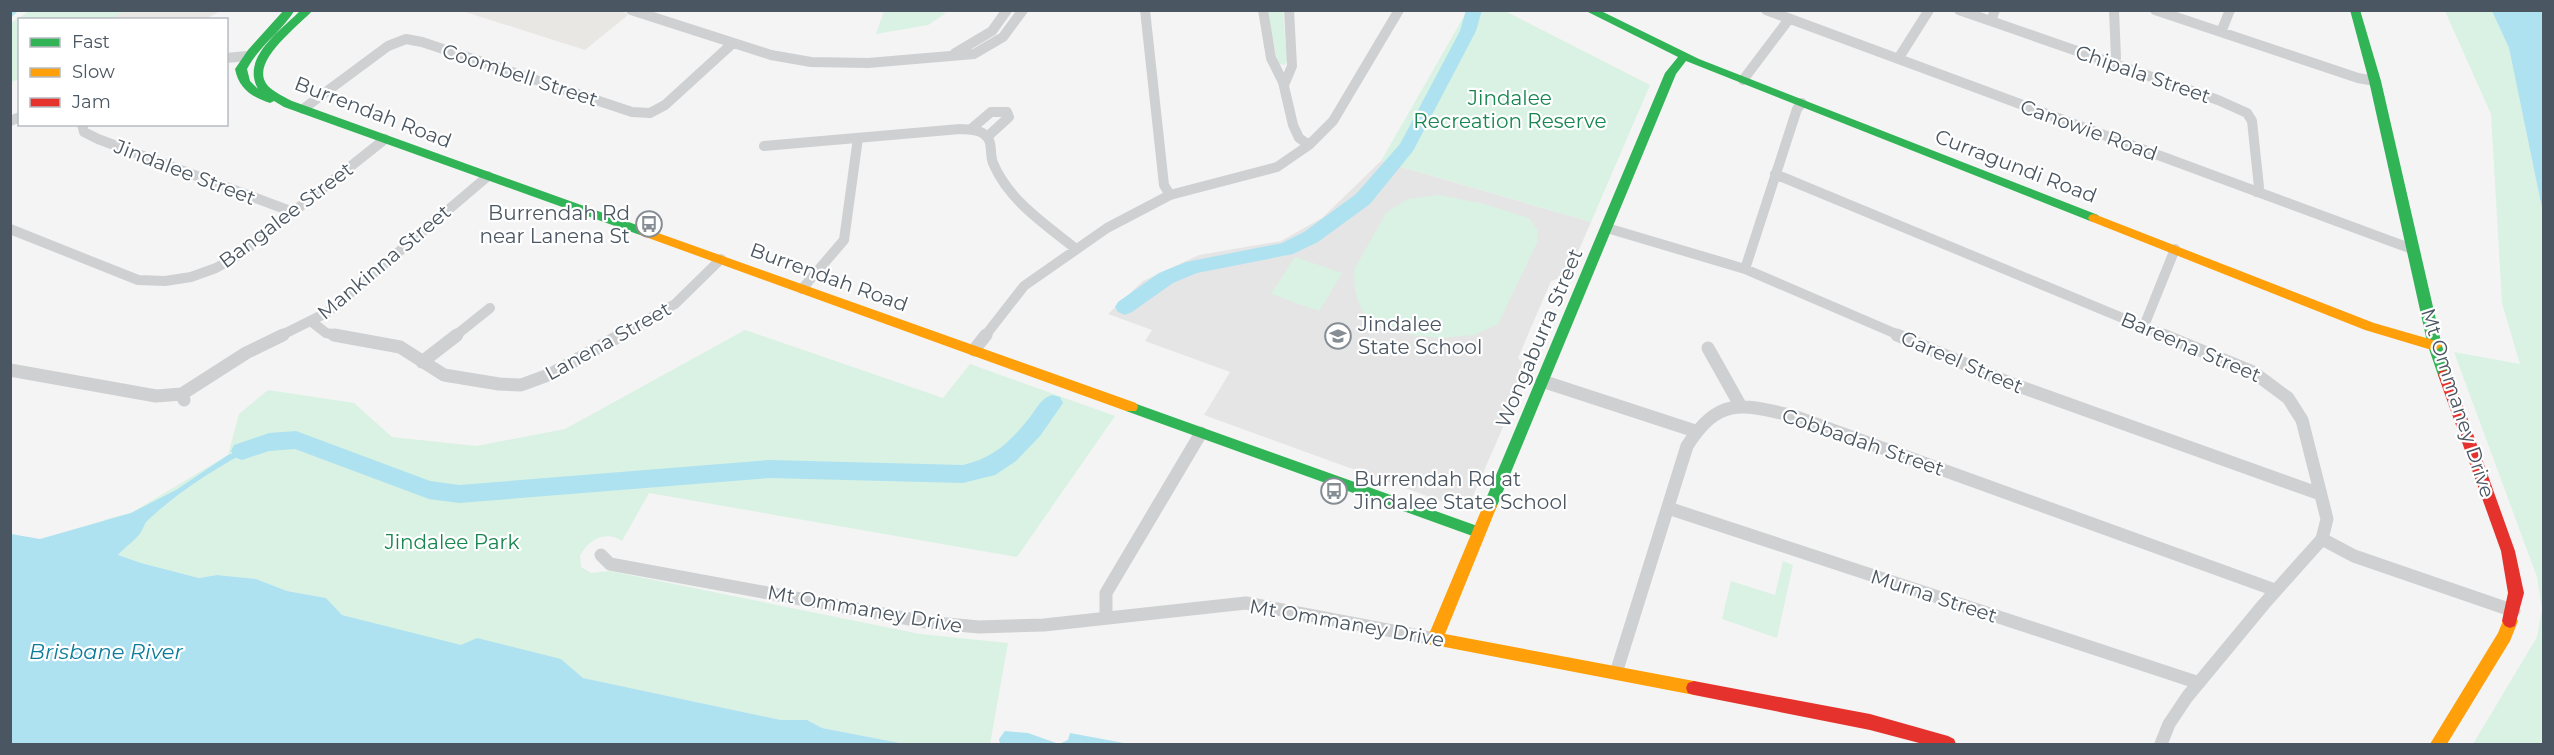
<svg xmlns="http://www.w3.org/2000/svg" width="2554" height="755" font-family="Montserrat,sans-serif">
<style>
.commercial{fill:#e8e7e3}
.education{fill:#e6e5e6}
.green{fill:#d9f2e3}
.water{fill:#aee2f0}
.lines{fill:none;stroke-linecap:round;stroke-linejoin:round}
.stream{stroke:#aee2f0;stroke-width:3}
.river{fill:#aee2f0;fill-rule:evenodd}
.street-far1{stroke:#ced0d2;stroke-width:10}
.street{stroke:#ced0d2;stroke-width:13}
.fast{fill:#30b455;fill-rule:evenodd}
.slow{fill:#ff9f0a;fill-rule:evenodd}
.jam{fill:#e5322d;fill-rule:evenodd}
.labels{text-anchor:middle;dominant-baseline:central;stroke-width:4.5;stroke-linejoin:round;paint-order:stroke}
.street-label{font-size:20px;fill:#4a5661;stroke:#fff}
.park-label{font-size:20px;fill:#17864f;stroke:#fff}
.poi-label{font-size:20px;fill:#4a5661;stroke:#fff;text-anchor:start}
.water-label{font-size:21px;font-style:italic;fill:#0c7c9b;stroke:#fff}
</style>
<rect width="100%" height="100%" fill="#f4f4f4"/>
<!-- commercial -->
<path class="commercial" d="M123,10H220V11L206,19H112Z
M621,10L628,15L585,50L462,11Z"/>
<!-- education -->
<path class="education" d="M1381,161L1591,222L1568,275L1551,281L1518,358L1527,368V372L1473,496L1468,502L1459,505L1449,504L1204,415L1230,372L1145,341L1152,330L1108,314L1143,281L1199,255L1281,241L1322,218Z"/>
<!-- green -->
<path class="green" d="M29,11V10L123,11L112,19L20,20L19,79L11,82V23Z
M937,11L946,13L928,25L876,34L884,11Z
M1267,11H1283L1287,60L1285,65L1278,64Z
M1467,11H1505L1650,85L1591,222L1381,161Z
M2445,11H2492L2509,48L2543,213V744H2473L2537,637L2542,609L2537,577L2454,352L2520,364L2502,303L2491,114Z
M1439,195L1480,203L1529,218L1538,231L1537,243L1498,324L1474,335L1440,338L1412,335L1382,325L1366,316L1359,304L1355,290L1354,270L1386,213L1408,199Z
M1295,257L1342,273L1319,311L1271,294Z
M745,330L943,398L970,364L1115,416L1017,557L649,493L622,541C605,530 588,540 580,556L581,567L591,573L610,571L920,634L1008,643L990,744H905L822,728L807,720H781L583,678L561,659L461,646L342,615L326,598L287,591L256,579L217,575L199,578L141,563L118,555L141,531L103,520L131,513L228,455L239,414L268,390L354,403L392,437L476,446L565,429Z
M1783,561L1793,565L1777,638L1722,619L1731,581L1775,595Z"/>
<!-- water -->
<path class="water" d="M2492,11H2543V213L2509,48Z
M268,441C226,461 182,488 148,520C144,524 144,527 141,532C136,540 125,547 118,555L141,563L199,578L217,575L256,579L287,591L326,598L342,615L461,645L477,638L561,659L583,678L781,720H807L822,728L905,744H11V534L40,539L131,513L176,490L228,455Z
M1005,731L1028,733L1059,744L1068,740L1070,733L1129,744H1000L999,739Z"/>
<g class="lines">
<!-- stream -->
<path class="stream" d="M10,16L17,10"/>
<!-- river -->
<path class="river" d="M1466,10H1482L1476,31L1413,151L1370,204L1318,242L1293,254L1197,273L1173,283L1132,312L1125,315L1118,312L1115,307L1118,302L1159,273L1186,262L1282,243L1304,232L1356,194L1400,144L1460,31Z
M1052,395L1060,397L1063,403L1040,436L1016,461L995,475L963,483L769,478L459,503L429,499L295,449L269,451L242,460L234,457L231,451L234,445L269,433L296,431L430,481L459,485L769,460L963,465C994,458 1010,442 1030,417C1037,408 1041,398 1052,395Z"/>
<!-- street-far1 -->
<path class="street-far1" d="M631,10L771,55L811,62L868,63L974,54L1003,37L1023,10
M1145,10L1164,185L1170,195
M1263,10L1271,58L1283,82L1293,125L1299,138L1309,145
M1766,10L2412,249
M1959,10L2218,100L2247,113L2252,121L2259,187L2256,192
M2114,10L2116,58L2114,64
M2155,10L2358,78L2375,81
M1991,21L1995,10
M2221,32L2230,10
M955,53L992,31L1007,10
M226,58L247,56
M1898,59L1929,10
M1743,80L1789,19
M1284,85L1292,66L1289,10
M303,109L388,46L406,39L422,42L632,112L650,113L665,105L733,43
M10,121L20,117
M82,124L84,132L98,139L293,212
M971,129L991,112H1007L1009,117L987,137
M764,146L960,129C971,130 983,129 989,140C992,146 990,156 993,163C1009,201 1045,224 1076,249
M1775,174L2166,336
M1607,228L1745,269L1901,336
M10,229L138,280L165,281L191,277L216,268L239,255L385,139
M1745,269L1797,109L1802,103
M802,289L844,240L858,138
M312,322L326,333L342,336
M2144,326L2175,249
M280,336L328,312L488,176
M455,336L490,308
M618,336L675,304L721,259
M985,336L1024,286L1107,228L1170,195L1277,167L1309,145L1333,121L1399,10"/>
<!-- street -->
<path class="street" d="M334,335L400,347L444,375L499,384L521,385L551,374L621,335
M1897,335L2007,382L2320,494
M1708,348L1740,405
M974,350L986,335
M422,362L457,335
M10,370L156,396L182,394L184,400
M1542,381L1695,431
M182,394L246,353L283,335
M1668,508L2199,683
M2322,539L2354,556L2514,611
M601,555L610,564L926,622L979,627L1044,625L1246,603L1435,639
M1106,618V593L1201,433
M1616,673L1687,446C1719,396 1742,404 1794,416L2275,590
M2161,744L2169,724L2187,697L2264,604L2322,539L2327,519L2302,420L2288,398L2253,372L2163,335"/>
<!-- fast -->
<path class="fast" d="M284,10H295C281,32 259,46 247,69L250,81L258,89C241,58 278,33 301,10H313C300,25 247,63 268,86C274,92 284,97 292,101L648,229L650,232L648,235H640L284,107L274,101L270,103C252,97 239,89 235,69L248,50Z
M1584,10H1599L1699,59L2098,215L2100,218L2094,222L2090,221L1686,61L1676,74L1497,506L1495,510L1490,512L1485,510L1483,506L1665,73L1678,57Z
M2350,10H2360L2381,81L2442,346L2452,375L2450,379H2440L2438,375L2428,346L2369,81Z
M1131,402L1483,528L1485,532L1483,536L1478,538L1126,411L1124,407L1126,403Z"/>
<!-- slow -->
<path class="slow" d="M2094,214L2374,323L2440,342L2442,346L2435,351L2365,330L2090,221L2088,218L2090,215Z
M644,228L1136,403L1138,407L1136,411H1126L640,235L638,232L640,229Z
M1490,500L1495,502L1497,506L1445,634L1694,681L1700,683L1702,688L1700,693L1694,695L1429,644L1427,639L1483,506L1485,502Z
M2510,614L2515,616L2518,621L2510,641L2447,744H2430L2498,633L2505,616Z"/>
<!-- jam -->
<path class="jam" d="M2445,370L2450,371L2452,375L2515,551L2524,593L2515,626L2510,628L2505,626L2502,621L2508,593L2501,551L2438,375L2440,371Z
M1694,681L1870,714L1948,736L1954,739L1956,744H1923L1870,730L1694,695L1688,693L1686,688L1688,683Z"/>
</g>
<!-- icons -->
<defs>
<g id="bus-ring" transform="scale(1.35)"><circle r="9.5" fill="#fff" stroke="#868d94" stroke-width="1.5"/><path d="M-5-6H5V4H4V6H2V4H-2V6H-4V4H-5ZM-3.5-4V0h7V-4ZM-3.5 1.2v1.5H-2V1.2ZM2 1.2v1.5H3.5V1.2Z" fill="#868d94"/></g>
<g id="school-ring" transform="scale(1.35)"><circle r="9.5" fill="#fff" stroke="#868d94" stroke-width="1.5"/><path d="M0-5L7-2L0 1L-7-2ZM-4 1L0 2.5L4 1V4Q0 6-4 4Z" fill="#868d94"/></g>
</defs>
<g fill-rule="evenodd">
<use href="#bus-ring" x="649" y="224"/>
<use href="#school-ring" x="1338" y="336"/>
<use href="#bus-ring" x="1334" y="491"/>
</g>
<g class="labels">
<!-- street labels -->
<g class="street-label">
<text transform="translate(2143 74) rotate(19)">Chipala Street</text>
<text transform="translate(520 75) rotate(18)">Coombell Street</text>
<text transform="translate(373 112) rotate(21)">Burrendah Road</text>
<text transform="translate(2089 130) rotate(20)">Canowie Road</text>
<text transform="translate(2016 166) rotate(21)">Curragundi Road</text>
<text transform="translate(185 172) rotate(21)">Jindalee Street</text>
<text transform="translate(286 215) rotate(-37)">Bangalee Street</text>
<text transform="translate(384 262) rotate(-40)">Mankinna Street</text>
<text transform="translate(829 277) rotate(20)">Burrendah Road</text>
<text transform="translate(1539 338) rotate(-67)">Wongaburra Street</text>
<text transform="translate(608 341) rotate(-29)">Lanena Street</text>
<text transform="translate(2191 347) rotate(23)">Bareena Street</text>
<text transform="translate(1962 362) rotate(23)">Gareel Street</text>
<text transform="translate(2458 403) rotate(72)">Mt Ommaney Drive</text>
<text transform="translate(1863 442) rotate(19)">Cobbadah Street</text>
<text transform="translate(1934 596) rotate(18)">Murna Street</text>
<text transform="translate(865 609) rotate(10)">Mt Ommaney Drive</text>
<text transform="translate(1347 623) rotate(10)">Mt Ommaney Drive</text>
</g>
<!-- park labels -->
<g class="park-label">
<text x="1510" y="98">Jindalee<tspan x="1510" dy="23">Recreation Reserve</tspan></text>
<text x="452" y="542">Jindalee Park</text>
</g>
<!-- poi labels -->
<g class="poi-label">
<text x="630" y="213" text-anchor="end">Burrendah Rd<tspan x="630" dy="23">near Lanena St</tspan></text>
<text x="1358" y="324">Jindalee<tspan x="1358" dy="23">State School</tspan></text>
<text x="1354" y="479">Burrendah Rd at<tspan x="1354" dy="23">Jindalee State School</tspan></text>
</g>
<!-- water labels -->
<g class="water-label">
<text x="106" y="651">Brisbane River</text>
</g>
</g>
<!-- border -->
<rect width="2554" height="755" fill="none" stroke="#4a5661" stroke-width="24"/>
<!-- legend -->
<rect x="18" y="18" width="210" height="108" fill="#ffffff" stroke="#b7bbc0" stroke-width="1.5"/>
<rect x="30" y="38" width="30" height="9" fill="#30b455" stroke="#b7bbc0" stroke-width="1.5"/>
<text x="72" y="48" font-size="18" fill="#4a5661">Fast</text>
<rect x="30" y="68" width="30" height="9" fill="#ff9f0a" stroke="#b7bbc0" stroke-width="1.5"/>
<text x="72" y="78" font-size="18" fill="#4a5661">Slow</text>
<rect x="30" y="98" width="30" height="9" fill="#e5322d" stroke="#b7bbc0" stroke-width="1.5"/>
<text x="72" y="108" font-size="18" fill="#4a5661">Jam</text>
</svg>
